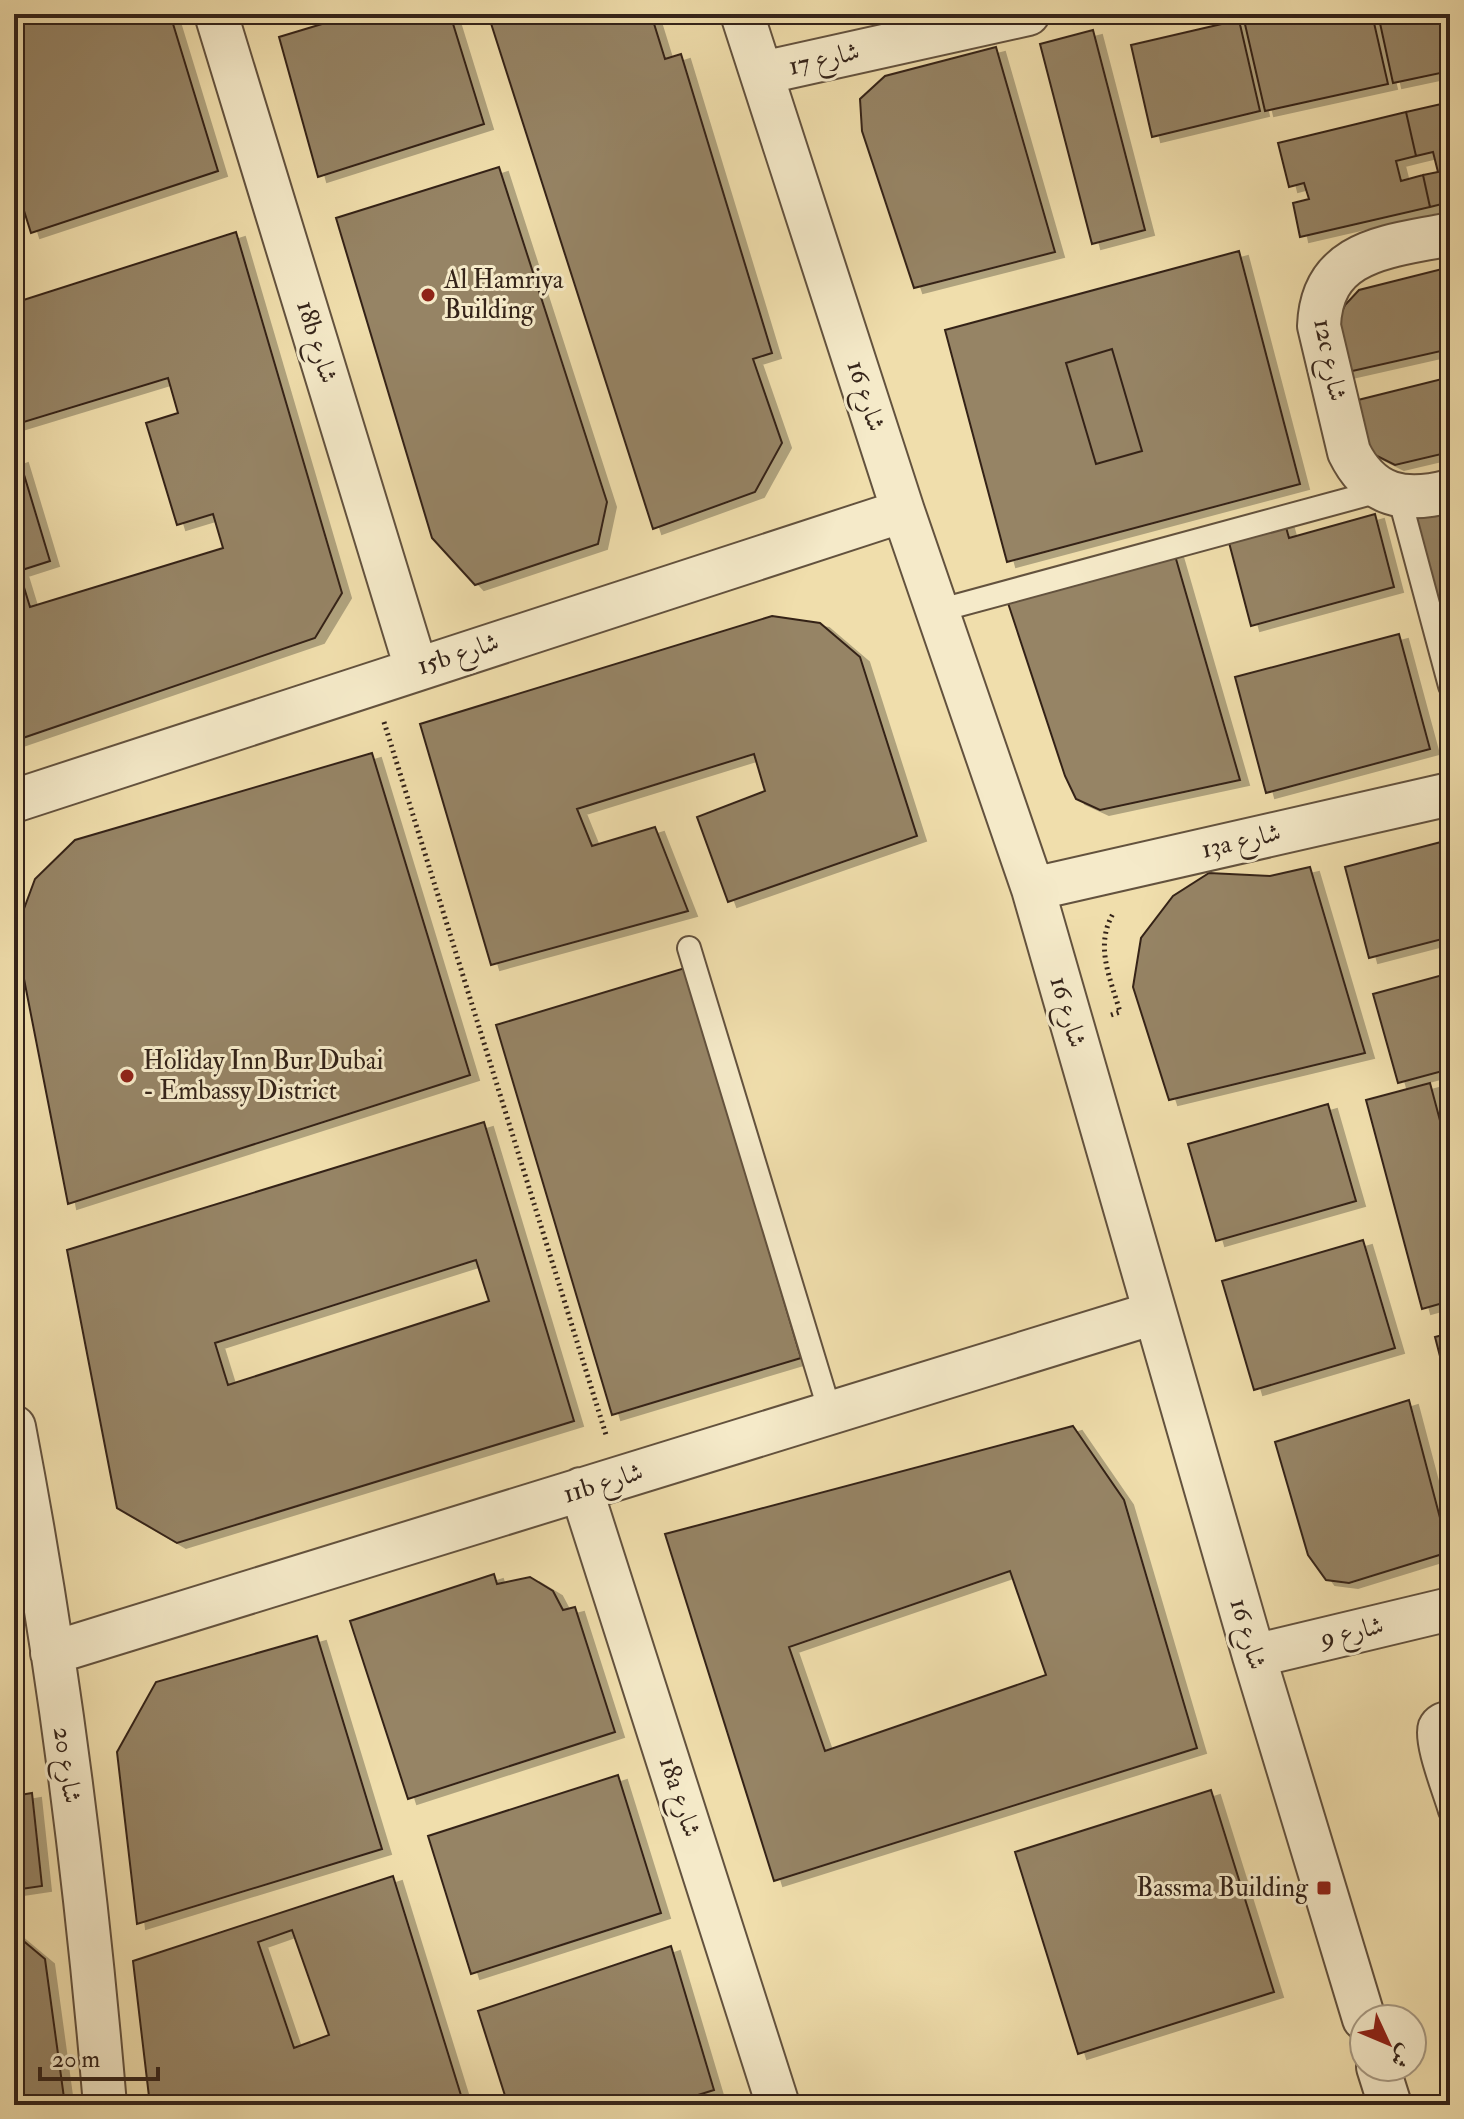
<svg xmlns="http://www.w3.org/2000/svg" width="1464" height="2119" font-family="'IM FELL Double Pica',Amiri,serif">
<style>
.building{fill:#968465;stroke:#342319;stroke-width:2;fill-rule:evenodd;filter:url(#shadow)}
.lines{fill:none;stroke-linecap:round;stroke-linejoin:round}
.lane-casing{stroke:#63523e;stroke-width:26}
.street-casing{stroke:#63523e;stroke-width:46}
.path{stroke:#342319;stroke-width:5;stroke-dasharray:2 4;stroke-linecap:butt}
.lane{stroke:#f5eac9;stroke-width:22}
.street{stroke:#f5eac9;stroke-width:42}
.poi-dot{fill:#8f2418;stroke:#f5eac9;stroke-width:3}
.labels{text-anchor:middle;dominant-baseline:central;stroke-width:6;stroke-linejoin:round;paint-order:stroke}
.street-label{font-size:26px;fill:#342319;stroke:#f5eac9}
.poi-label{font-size:26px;fill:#342319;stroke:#f5eac9;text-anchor:start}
</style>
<defs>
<filter id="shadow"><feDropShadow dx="9" dy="5" stdDeviation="0" flood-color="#0004"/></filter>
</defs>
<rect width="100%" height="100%" fill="#f0deac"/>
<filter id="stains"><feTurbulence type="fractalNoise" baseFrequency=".0025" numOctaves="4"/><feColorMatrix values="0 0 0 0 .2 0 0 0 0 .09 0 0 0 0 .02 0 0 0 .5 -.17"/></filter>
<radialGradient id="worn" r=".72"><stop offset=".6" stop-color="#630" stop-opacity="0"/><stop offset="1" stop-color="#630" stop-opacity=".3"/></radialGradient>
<!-- building -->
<path class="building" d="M14,14H170L218,171L31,233L14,179Z
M355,14H450L484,124L318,177L279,37Z
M488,14H651L665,59L681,54L772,353L753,359L782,443L755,492L653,529Z
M1270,14H1372L1388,84L1265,111L1244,20Z
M1378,14H1450V71L1393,83Z
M1239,20L1260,111L1152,137L1131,45Z
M1093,30L1145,230L1092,244L1040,44Z
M996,47L1055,252L914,288L862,131L860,99L885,76Z
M1450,102V202L1430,207L1423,175L1438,172L1433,152L1416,156L1406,112Z
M1406,112L1416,156L1396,161L1401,181L1423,175L1430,207L1300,237L1293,203L1309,199L1304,183L1289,187L1278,143Z
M499,167L607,502L598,544L475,585L432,538L336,218Z
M236,232L342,593L315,638L14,741V460L19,458L50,561L19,571L30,607L223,548L213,514L177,525L146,423L178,413L168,378L14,425V303Z
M1239,251L1300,484L1007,562L945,330ZM1112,349L1142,451L1096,464L1066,363Z
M1450,267V349L1339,374L1335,327L1345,305L1359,290Z
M1112,349L1142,451L1096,464L1066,363Z
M1450,377V452L1395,465L1371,453L1346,403Z
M1450,505V664L1411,515Z
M1375,514L1394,587L1251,626L1227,535L1284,520L1289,538Z
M1174,552L1240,780L1100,810L1076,799L1065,776L1006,597Z
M772,616L820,623L860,657L917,836L728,902L697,817L765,791L754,754L577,809L592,846L655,827L688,911L491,965L420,724Z
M1399,634L1430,749L1266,793L1235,677Z
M372,753L470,1075L68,1204L15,933L35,879L75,840Z
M1450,840V878L1441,842Z
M1441,842L1450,878V937L1369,958L1345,867Z
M1310,867L1365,1053L1169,1100L1133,987L1141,938L1173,896L1209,873L1270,876Z
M685,968L801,1358L612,1415L496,1025Z
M1450,973V1069L1398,1083L1373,994Z
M1430,1083L1450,1158V1301L1422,1309L1366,1100Z
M1328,1104L1356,1201L1216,1241L1188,1144Z
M484,1122L574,1421L177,1543L117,1508L67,1250ZM476,1260L489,1301L228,1385L215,1343Z
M1363,1240L1395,1348L1254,1390L1222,1281Z
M1450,1333V1395L1435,1337Z
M1409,1400L1449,1552L1349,1583L1326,1580L1308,1555L1275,1442Z
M1073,1426L1124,1500L1197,1748L774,1881L665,1534ZM1010,1571L1046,1675L825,1751L789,1647Z
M494,1574L497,1584L530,1577L553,1591L563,1610L575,1607L615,1732L408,1799L350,1621Z
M317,1636L382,1849L137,1924L117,1752L156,1682Z
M618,1775L661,1913L471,1974L428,1836Z
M1211,1790L1274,1992L1078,2054L1015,1852Z
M32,1793L42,1886L14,1890V1796Z
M393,1876L464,2105H150L133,1961ZM292,1930L329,2035L294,2048L258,1942Z
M14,1933L45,1959L65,2105H14Z
M671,1946L714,2090L666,2105H508L478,2011Z"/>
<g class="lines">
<!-- lane casing -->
<g class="lane-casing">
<path id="lane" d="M1399,496L1450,686
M937,611L1383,490
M689,948L830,1412
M1450,1712C1441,1714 1434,1716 1430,1725C1424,1742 1445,1793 1450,1811"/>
</g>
<!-- street casing -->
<g class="street-casing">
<path id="street" d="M216,14L416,668
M742,14L903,511L1033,889L1254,1656L1364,2019
M762,73L1028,14
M1450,234C1390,247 1322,248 1319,326L1349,452C1371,497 1405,503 1450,491
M14,801L903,511
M1033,889L1450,794
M14,1427C57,1651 86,1878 105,2105
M581,1489L778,2105
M52,1653L1154,1313
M1254,1656L1450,1609
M1378,2067L1390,2105"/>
</g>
<!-- path -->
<path class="path" d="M384,722L607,1438
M1111,1015L1120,1012C1110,977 1094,945 1114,912"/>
<!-- lane -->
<use href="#lane" class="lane"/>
<!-- street -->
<use href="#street" class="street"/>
</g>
<!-- markers -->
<g class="poi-dot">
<circle cx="428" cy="295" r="8"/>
<circle cx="127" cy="1076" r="8"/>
<rect x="1316" y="1880" width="16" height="16" rx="4"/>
</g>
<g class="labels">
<!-- street labels -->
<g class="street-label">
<text transform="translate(824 59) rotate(-13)">شارع 17</text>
<text transform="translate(317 342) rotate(73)">18b شارع</text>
<text transform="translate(1330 360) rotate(79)">12c شارع</text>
<text transform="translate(866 396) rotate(72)">شارع 16</text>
<text transform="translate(458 654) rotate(-18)">15b شارع</text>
<text transform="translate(1241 841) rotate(-13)">13a شارع</text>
<text transform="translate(1068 1012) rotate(74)">شارع 16</text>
<text transform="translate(603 1483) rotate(-17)">11b شارع</text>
<text transform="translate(1352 1632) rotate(-13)">شارع 9</text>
<text transform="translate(1248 1634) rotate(74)">شارع 16</text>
<text transform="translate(67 1765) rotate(82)">شارع 20</text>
<text transform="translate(680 1797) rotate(72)">18a شارع</text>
</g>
<!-- poi labels -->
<g class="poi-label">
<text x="444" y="280">Al Hamriya<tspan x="444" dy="30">Building</tspan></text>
<text x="143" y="1061">Holiday Inn Bur Dubai<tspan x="143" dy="30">- Embassy District</tspan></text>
<text x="1308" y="1888" text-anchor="end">Bassma Building</text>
</g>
</g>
<!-- margin -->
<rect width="1464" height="2119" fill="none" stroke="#f0deac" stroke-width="48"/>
<rect x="16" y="16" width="1432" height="2087" fill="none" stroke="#342319" stroke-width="4"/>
<rect x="24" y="24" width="1416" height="2071" fill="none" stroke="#342319" stroke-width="2"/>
<!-- north arrow -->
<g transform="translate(1388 2043) rotate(134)"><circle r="38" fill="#f5eac9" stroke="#a89a83" stroke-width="2"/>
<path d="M0-6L14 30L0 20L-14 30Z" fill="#8f2418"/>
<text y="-12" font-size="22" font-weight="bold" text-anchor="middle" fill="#342319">ش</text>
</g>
<!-- scale -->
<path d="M40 2067v12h118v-12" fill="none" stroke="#342319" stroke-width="4"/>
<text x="52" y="2067" font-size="24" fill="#342319" stroke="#f5eac9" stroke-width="6" paint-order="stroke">20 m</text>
<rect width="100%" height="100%" filter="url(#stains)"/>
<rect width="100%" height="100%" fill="url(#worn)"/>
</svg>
